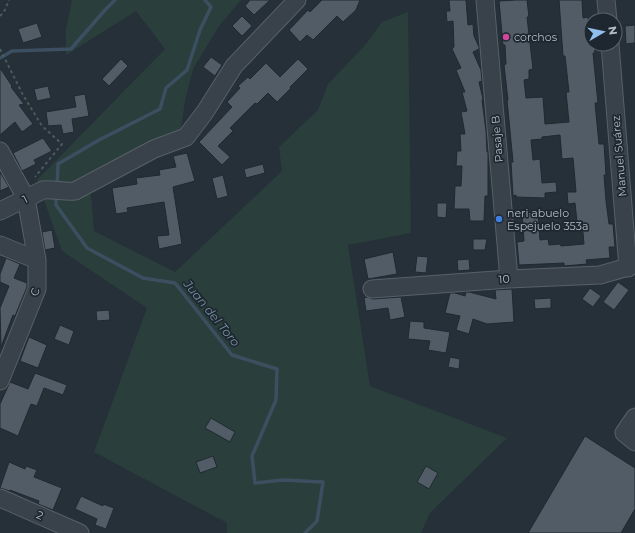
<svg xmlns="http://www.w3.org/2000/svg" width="635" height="533" font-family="Montserrat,sans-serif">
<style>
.green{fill:#2a3e3c}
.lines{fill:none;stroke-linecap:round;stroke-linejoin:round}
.stream{stroke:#3c4f61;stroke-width:3.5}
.building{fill:#515c67;stroke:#202931}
.minor-casing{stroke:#576068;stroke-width:19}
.path{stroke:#495b5b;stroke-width:2;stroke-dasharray:3 3;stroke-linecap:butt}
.minor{stroke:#39424a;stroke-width:17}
.hotel-dot{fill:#d1479c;stroke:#1e272f;stroke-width:1.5}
.shop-dot{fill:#3f7fe0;stroke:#1e272f;stroke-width:1.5}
.labels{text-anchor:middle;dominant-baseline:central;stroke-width:3.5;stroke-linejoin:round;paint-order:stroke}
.poi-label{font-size:11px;fill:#b4bdc5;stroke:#1e272f;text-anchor:start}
.street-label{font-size:11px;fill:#b4bdc5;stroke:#1e272f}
.water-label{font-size:12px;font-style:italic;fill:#7790a6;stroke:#1e272f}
</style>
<rect width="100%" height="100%" fill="#253039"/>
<!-- green -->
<path class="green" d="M72,0H241L219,26L193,69L185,101L181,129L90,185L94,231L175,272L282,171L279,147L318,110L328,84L366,44L382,22L408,12L411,233L348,245L370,386L507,438L430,513L421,533H227V523L94,452L147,308L62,251L37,180L165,49L136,11L66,55V29Z"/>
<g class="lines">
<!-- stream -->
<path class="stream" d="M0,58L12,51L71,49L105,10L115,0
M57,187L58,164L99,140L160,109L166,88L187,70L200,30L211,7L205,0
M56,195V205L87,248L143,278L175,283L232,355L277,369L276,400L252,456L255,483L283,480L323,482L317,521L305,533"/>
</g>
<!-- building -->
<path class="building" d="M250,0H270L254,15L245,6Z
M322,0H360L356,10L343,22L337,16L313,40L307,35L300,42L289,30L308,10L310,12Z
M449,0H466L468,25L473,24L474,36L479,47V49L473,52L481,70L482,81L479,82L483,99L482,100L486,131L487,152H488V196H485L484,221H470L469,209H454L455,186H461L462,166H456L457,151H461L460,134H465L461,112L467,111L462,92H465L456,70L461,68L452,49L454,47L453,21L447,22L446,11H450Z
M516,0H527L529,17H527L533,69L529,70V79L524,80L526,98L543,97L545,124L569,122L566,92H569L565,56H563L559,0H582L583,18L588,17L591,44H594L595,53H593L598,103H595L599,144H604L606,175H604L606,201L609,224H613L615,247H609L610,258L586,260L587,264L564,266V263L519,265L517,242L524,241L522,213L538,212L540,240L548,239L549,245L560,244L561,246L584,244L582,221L577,222L575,203L568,204L567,192H576L573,158L562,159L560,135L542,137V139L531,140L533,160L540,159L542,183L556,182L557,192L545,193V198L516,197V195L513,196L511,162H513L507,100H508L504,65L506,64L505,45H503L499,1Z
M242,16L252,26L242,36L232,26Z
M37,23L42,37L23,43L18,29Z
M635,25V43L626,44L625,26Z
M211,57L222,65L215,76L203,67Z
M121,59L128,66L109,86L102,79Z
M298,59L308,69L290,87L291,88L277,102L268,93L257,104L255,103L230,128L233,131L218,146L230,157L222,165L199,142L232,107L227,102L240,88L238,86L248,77L250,79L266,63L280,77Z
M0,68L12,86L11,87L24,104L19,105L33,124L22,132L15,122L0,135Z
M48,86L51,98L37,101L34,89Z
M85,94L89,116L72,119L74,132L63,134L61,125L48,126L46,112L76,107L74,96Z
M43,138L52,151L34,160L36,164L22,171L13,153Z
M187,153L195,181L173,187L182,244L159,249L157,236L169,235L164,202L127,208L128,212L116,214L112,188L137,184L136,178L160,175L159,170L176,167L173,156Z
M263,164L265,173L246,178L244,169Z
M0,172L9,187L0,191Z
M223,175L228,196L217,199L212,178Z
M437,203H447L446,218L437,217Z
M52,230L55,248L45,250L42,232Z
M473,239H487L485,250H473Z
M393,252L397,274L368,279L364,259Z
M417,256L428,257L426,273L415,272Z
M6,258L20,264L14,278L27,283V287L15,316L13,315L1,347L0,308L9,286L0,282V274Z
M469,259L470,270L458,271L457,260Z
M618,282L629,290L614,310L603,302Z
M590,288L601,296L593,307L582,299Z
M512,289L514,322L487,324L473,319L469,334L456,330L460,316L445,313L450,293H455L465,296L466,292H469L496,299L495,290Z
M367,297L373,299L401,297L405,317L390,320L388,308L366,311L364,298Z
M551,298V308L535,309L534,299Z
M109,310L110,320L97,321L96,311Z
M410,321L424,322V328L450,332L446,353L428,350L430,341L408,339Z
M60,325L74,331L69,345L54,339Z
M29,337L47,345L38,368L20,361Z
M450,357L460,359L459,369L448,367Z
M35,373L67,385L63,395L44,388L37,406L31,404L18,436L0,428V404L10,382L28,389Z
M211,418L235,432L230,442L205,428Z
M585,436L635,468V509L621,533H528Z
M213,456L217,467L200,473L196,462Z
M9,462L25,469L26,466L37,470L34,477L62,488L53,510L38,504L39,501L10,490V491L0,488Z
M426,466L438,473L429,489L417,482Z
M81,496L103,506V504L114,508L106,529L95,525L97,519L75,509Z"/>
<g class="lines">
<!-- minor casing -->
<g class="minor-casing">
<path id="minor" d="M485,0L509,279
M606,0L608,20
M610,44L628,268
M0,151L26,198L37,260V289L0,381
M0,211L43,190C54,189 64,192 75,191L154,149L186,137L205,112L234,66L297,0
M0,245L37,260
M372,289L509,279L600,275L635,265
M635,417L624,433L635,442
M0,498L80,533"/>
</g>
<!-- path -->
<path class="path" d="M0,16L4,12L9,0
M0,49L23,95L42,126L62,144L35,177"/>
<!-- minor -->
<use href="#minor" class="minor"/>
</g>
<!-- markers -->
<circle class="hotel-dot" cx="506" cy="37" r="4"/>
<circle class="shop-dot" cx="499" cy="219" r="4"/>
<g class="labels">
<!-- poi labels -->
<g class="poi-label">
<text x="514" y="37">corchos</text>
<text x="507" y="213">neri abuelo<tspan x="507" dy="13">Espejuelo 353a</tspan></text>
</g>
<!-- street labels -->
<g class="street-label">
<text transform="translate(497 139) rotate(-95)">Pasaje B</text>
<text transform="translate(619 156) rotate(-95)">Manuel Suárez</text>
<text transform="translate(25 199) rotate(-27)">1</text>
<text transform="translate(504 279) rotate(-4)">10</text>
<text transform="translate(35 292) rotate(-75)">C</text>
<text transform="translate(40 515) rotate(24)">2</text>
</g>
<!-- water labels -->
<g class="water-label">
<text transform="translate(212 313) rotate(51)">Juan del Toro</text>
</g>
</g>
<!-- north arrow -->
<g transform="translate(603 32) rotate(81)"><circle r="19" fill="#1e272f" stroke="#5a636b"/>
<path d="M0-3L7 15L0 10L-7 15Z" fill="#91bfed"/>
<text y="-6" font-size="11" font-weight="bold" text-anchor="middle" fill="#b4bdc5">N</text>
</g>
</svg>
